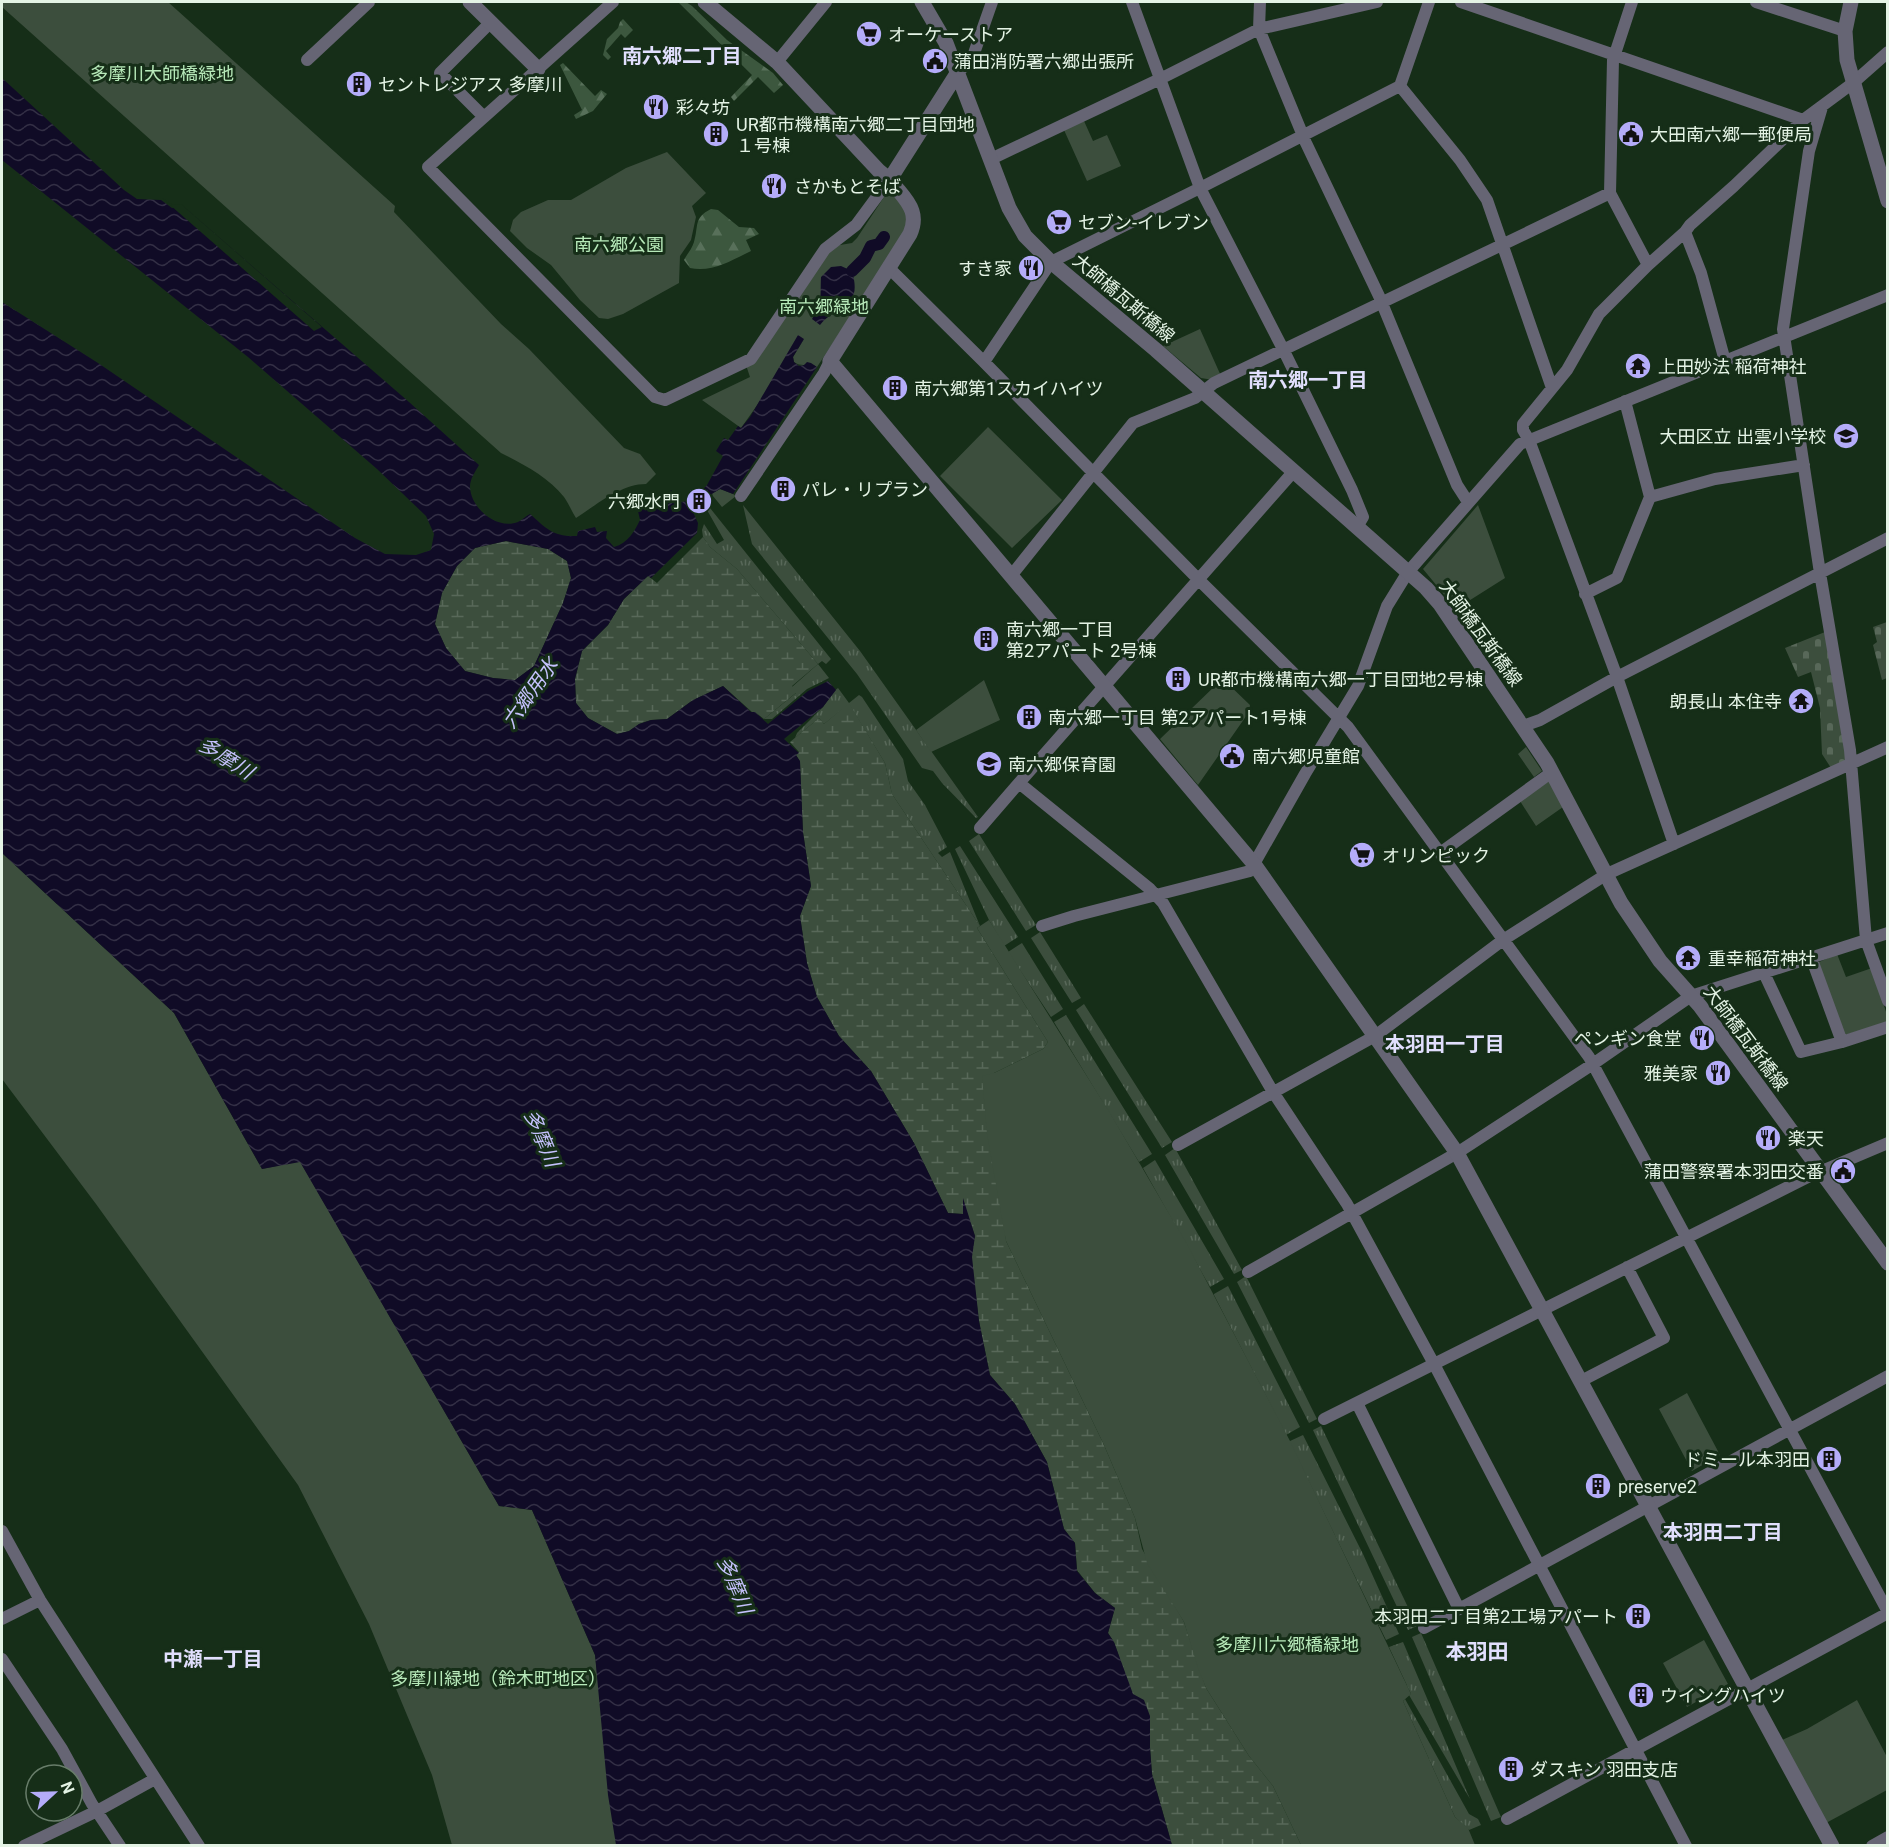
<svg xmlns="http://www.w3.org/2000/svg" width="1889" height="1847" font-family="Roboto,'Noto Sans JP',sans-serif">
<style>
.grass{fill:url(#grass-tufts)}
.forest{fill:url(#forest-firs)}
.wetland{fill:url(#wetland-marsh)}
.cemetery{fill:url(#cemetery-stones)}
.green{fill:#3c4e3d}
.water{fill:url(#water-waves);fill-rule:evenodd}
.pier{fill:#162e18}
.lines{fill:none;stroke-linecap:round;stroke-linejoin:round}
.canal{stroke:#100b26;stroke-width:12}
.minor{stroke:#666574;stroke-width:12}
.tertiary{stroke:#666574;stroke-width:15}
.labels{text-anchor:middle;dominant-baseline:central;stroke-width:6;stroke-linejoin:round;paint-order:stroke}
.poi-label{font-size:18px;fill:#e4f3e5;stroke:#162e18;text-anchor:start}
.park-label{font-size:18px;fill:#b7e9b9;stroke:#162e18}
.street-label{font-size:18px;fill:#e4f3e5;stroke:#162e18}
.neighbourhood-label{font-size:20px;font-weight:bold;fill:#e1dffd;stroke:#162e18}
.water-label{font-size:20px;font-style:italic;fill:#c5c1fd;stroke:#162e18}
.quarter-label{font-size:21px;font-weight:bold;fill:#e1dffd;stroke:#162e18}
</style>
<defs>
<pattern id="grass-tufts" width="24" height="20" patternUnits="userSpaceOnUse" patternTransform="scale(1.5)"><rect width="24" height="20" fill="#3c4e3d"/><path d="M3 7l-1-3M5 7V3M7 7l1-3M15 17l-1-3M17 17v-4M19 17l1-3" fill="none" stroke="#586859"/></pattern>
<pattern id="forest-firs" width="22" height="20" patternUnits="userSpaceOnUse" patternTransform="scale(1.5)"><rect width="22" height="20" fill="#3c573e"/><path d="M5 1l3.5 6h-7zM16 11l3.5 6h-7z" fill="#58705a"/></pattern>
<pattern id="wetland-marsh" width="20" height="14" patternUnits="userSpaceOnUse" patternTransform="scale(1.5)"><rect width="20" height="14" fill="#3c4e3d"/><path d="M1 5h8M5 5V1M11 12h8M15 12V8" fill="none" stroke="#586859"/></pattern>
<pattern id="cemetery-stones" width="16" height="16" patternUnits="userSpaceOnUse" patternTransform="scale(1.5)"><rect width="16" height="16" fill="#3c4e3d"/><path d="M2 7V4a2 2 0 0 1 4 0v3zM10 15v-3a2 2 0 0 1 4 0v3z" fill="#586859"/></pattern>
<pattern id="water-waves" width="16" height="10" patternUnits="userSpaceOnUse" patternTransform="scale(1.5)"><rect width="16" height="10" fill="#100b26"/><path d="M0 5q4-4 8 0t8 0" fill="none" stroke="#332f45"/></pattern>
</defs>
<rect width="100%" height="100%" fill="#162e18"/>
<!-- grass -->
<path class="grass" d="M720,489L733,494L736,496L722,507L713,496L712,493Z
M743,505L860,651L978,817L976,818L942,783L933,771L922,768L857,674L752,544Z
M710,508L831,659L826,664L822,661L818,664L829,678L807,689L772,719H764L796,693L792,687L818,664L737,569L710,547L703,537L702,530L704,524L717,544L724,540L707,510Z
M838,688L849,703L859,695L862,697L903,759L908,781L925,805L947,847L938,853L942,857L950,852L980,926L892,794L885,763L849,704L824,724L819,718L795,738L797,733L823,707L833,692Z
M979,834L1036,925L1026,931L969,841Z
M960,846L1018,937L1004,946L989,920L955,849Z
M1040,932L1081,998L1072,1003L1031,938Z
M1022,943L1063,1009L1051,1017L1008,952Z
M1084,1004L1172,1142L1162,1148L1076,1010Z
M1066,1015L1152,1154L1139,1162L1054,1022Z
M1175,1148L1242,1270L1234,1274L1165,1155Z
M1155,1160L1224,1279L1210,1287L1143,1168Z
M1246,1276L1317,1419L1309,1423L1237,1282Z
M1228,1286L1300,1427L1286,1435L1214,1295V1294Z
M1321,1426L1417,1626L1408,1630L1313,1430Z
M1303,1435L1363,1554L1399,1634L1386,1640L1290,1443V1441Z
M1421,1633L1501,1817L1491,1821L1412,1637Z
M1403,1642L1470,1799L1409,1695L1411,1694L1389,1647Z
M1405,1699L1469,1814L1478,1819L1481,1825L1469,1830L1455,1817L1403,1701Z"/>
<!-- forest -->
<path class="forest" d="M678,2H686L692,6L727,40L773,73L783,85L774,93L758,77L734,101L731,97L752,75Z
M623,19L633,30L625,38L621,34L606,51L611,57L608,60L603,55L607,39L618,28L620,22Z
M563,63L595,96L601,90L607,94L593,111L576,119L574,115L582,110L560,65Z
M711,209L718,210L739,227L754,228L759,234L746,240L751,251C732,260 712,273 690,268L684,260C687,254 692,249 694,242C699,226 693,218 711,209Z"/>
<!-- wetland -->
<path class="wetland" d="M703,537L710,547L737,569L818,664L792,686L797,692L764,719L755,712H752L723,686L693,700L667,719L651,720L639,724L629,731L617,734L588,718L576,703L575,679L582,651L608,625L624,599L648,576L657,583Z
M506,541L548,549L567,561L571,578L563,603L534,666L515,680L493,678L465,671L446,648L435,624L442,593L457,566L475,548Z
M849,703L885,763L892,794L980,926L977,928L1048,1042L1043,1049L994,1073L1006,1241L1104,1445L1135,1518L1142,1549L1184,1622L1206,1688L1249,1756L1273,1786L1301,1845H1172L1152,1774L1150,1747L1114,1642L1108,1633L1115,1608L1095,1593L1077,1570L1075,1543L1064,1529L1047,1462L1015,1404L990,1375L979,1321L971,1257L975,1236L963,1201V1214L948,1213L914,1143L871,1071L839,1036L817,997L807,963L800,916L811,886L803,832L800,762L796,755L799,752L790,742L819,718L824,724Z"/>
<!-- cemetery -->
<path class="cemetery" d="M1887,622V678L1882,680L1873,645L1877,642L1873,627Z
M1825,632L1845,750V762L1831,768L1822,754L1820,708L1811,672L1798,677L1785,648Z"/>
<!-- green -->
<path class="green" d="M2,2H168L395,206L394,212L501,324L529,349L624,448L640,454L656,474L646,484C621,484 596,505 576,518C572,512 569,504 564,497C548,477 523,464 501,453L2,7Z
M1084,121L1093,141L1107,135L1121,166L1087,181L1064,130Z
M667,152L706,193L692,206L696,217L691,240L680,256L679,283L623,314L608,319L599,318L580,300L551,265L527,248L510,231L513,220L521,212L548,200H571L626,168Z
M888,191L905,207L909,223L888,260L817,367C809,362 802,368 794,362L793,357L804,339L741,428L702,400L750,377L745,362L834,246L852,243L857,238Z
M1200,329L1221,376L1213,380L1201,378L1163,346Z
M988,427L1062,500L1012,548L940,476Z
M1478,505L1505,578L1456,609L1423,569Z
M984,680L1000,720L931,752L916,730Z
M1225,681L1250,705L1249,712L1198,785L1160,739L1218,683Z
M1526,747L1542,771L1534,777L1518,754Z
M1549,781L1563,807L1536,826L1520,801Z
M2,853L174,1013L262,1169L300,1161L499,1506L532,1510L595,1655L617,1845H452L432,1775L369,1624L298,1485L96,1204L2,1079Z
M989,920L1110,1113L1187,1244L1290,1441L1411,1694L1403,1701L1455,1817L1468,1828L1475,1845H1301L1273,1786L1249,1756L1206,1688L1198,1668L1184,1622L1147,1563L1135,1518L1104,1445L1006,1241L987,1134L982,1076L994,1073L1043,1049L1048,1042L977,928Z
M1837,954L1846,977L1872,968L1887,1015V1023L1845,1035L1817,963Z
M1687,1393L1720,1455L1692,1471L1659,1409Z
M1704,1640L1728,1684L1687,1707L1663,1663Z
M1857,1700L1887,1757V1790L1826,1823L1782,1740L1807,1729Z"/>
<!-- water -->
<path class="water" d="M2,78L124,190L137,199L161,200L172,208L184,207L409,402L479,465C475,472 470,479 470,487C471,509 497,530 518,522C522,520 526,516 530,514C547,529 553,537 577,536L578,531L595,527L597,532L607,531L606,538L614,547C628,543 634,532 640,520L638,511L650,493L656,495L658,499L663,496L666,497L671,490L682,502L687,501L691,498L698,506L693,512L698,523L697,533L651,578L648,576L624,599L608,625L582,651L575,679L576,703L588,718L617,734L629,731L639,724L651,720L667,719L693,700L723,686L751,712H755L768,724L808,691L828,681L836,690L823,707L784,739L799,753L796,755L800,761L803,832L811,886L800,916L807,963L817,997L839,1036L871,1071L914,1143L948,1213L963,1214V1198L975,1236L972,1257L979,1321L990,1375L1015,1404L1047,1462L1064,1529L1075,1543L1077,1571L1095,1593L1115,1608L1108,1633L1114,1642L1133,1694L1144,1700L1150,1716V1747L1152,1774L1172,1845H616L608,1795L595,1655L532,1510L499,1506L300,1162L262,1169L174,1013L2,853V302L98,363L355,538L385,554L416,555L431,550L434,534L426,516L377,469L248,357L2,160ZM506,541L548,549L567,561L571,578L563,603L534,666L515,680L493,678L465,671L446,648L435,624L442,593L457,566L475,548Z
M841,266L852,271C863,309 838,303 820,325L812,319C823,303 820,295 821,277L831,267Z
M798,335L804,339L793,357L794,362L799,366L804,365L807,362L811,363L817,367L733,494L720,489L702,500L698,495L707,485L723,456L716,451L724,438L728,440L738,426L741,428L750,417Z"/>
<!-- pier -->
<path class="pier" d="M162,198L173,205L181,204L322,327L314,331Z"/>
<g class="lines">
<!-- canal -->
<path class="canal" d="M852,271L865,258L871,246L879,244L884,237"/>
<!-- minor -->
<path class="minor" d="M613,2L428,167L655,397L665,400L751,359L825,249L856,225L890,179
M1132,2L1200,188L1284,351L1352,490L1363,517L1357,527
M1260,2L1259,29L1306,143L1379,296L1457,485L1468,502
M1461,2L1803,120
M1632,2L1613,60L1610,193L1648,265
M1756,2L1845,31
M307,60L369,2
M777,62L826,2
M958,72L972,59L992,2
M1400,86L1460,160L1487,200L1552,388
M1822,107L1809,151L1783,329L1820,573L1850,750L1866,940L1888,1001
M484,117L440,73L491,22
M991,159L1160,79L1259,29L1377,2
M1685,232L1701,273L1725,361
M888,267L984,362L1051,262L1200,188L1400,86L1429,2
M984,362L1199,580L1348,727L1589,1057L1888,1612
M1625,401L1650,497
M1294,471L1019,783L1150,889L1163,903L1273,1092L1347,1204L1434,1364L1686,1846
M741,496L824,373L830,361
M1011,576L1133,423L1195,398L1214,383L1610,193
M1585,594L1617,578L1650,497L1715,479L1804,465
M1523,726L1540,720L1617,677L1888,538
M980,828L1019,783
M1674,844L1617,677L1529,440L1523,430V424L1567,370L1599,314L1648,265L1685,232L1690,225L1734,186L1803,120L1853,83L1888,52
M1440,853L1552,772
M1042,926L1074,916L1250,871L1305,774L1358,686L1387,606L1408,572L1520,444L1888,295
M1811,957L1842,1042
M1764,973L1801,1052L1842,1042L1888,1027
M1178,1145L1375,1036L1503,940L1607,874L1888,747
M1248,1272L1457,1153L1593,1064L1691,996L1888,933
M1581,1381L1664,1338L1627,1267
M1357,1403L1459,1609
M1324,1419L1810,1176L1888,1143
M2,1531L40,1600L199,1846
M2,1619L40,1600
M1424,1628L1888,1376
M2,1659L62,1749L92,1804L120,1846
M1507,1819L1888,1613
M24,1846L97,1811L155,1779
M1872,1846L1888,1837"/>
<!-- tertiary -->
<path class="tertiary" d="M470,2L538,69
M705,2L777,62L879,171C887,177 892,183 899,191C911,205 918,216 910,234L830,361L1254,864L1457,1153L1832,1846
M922,2L946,43L1009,208L1025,236L1051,262L1156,350L1357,527L1426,588L1440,604L1547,763L1621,903L1660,961L1700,1006L1888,1263
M1851,2L1845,31L1847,60L1888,201
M890,179L958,72"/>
</g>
<!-- icons -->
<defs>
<g id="supermarket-disc" transform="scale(1.35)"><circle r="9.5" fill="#b4acf9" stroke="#162e18"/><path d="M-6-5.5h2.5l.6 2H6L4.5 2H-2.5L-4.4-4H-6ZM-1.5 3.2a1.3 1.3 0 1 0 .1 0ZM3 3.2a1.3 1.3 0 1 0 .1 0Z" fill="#111"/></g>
<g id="civic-disc" transform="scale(1.35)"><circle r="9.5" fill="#b4acf9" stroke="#162e18"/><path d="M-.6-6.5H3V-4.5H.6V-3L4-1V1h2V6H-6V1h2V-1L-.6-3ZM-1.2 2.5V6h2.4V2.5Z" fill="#111"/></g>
<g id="building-disc" transform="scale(1.35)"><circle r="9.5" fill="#b4acf9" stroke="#162e18"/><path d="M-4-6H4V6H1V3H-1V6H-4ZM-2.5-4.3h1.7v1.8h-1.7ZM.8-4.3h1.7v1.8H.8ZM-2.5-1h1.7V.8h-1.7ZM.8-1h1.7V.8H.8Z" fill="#111"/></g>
<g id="restaurant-disc" transform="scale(1.35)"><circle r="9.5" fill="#b4acf9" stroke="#162e18"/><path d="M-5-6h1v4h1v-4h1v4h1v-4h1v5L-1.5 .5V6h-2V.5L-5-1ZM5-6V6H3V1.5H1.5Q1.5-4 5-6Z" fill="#111"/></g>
<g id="temple-disc" transform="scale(1.35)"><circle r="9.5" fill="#b4acf9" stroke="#162e18"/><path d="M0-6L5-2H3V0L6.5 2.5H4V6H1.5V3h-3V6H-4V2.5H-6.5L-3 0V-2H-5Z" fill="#111"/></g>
<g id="school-disc" transform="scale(1.35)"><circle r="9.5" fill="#b4acf9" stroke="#162e18"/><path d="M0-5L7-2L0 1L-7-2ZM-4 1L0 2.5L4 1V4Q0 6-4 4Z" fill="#111"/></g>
</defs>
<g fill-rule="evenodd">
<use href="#supermarket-disc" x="869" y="34"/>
<use href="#civic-disc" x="935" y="61"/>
<use href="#building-disc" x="359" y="84"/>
<use href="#restaurant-disc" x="656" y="107"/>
<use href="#building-disc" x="716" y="134"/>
<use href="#civic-disc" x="1631" y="134"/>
<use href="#restaurant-disc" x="774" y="186"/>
<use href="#supermarket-disc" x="1059" y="222"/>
<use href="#restaurant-disc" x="1031" y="268"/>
<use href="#temple-disc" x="1638" y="366"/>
<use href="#building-disc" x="895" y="388"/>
<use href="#school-disc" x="1846" y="436"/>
<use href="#building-disc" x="783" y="489"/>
<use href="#building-disc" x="699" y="501"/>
<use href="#building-disc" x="986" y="639"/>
<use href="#building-disc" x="1178" y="679"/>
<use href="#temple-disc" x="1801" y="701"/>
<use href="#building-disc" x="1029" y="717"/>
<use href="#civic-disc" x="1232" y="756"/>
<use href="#school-disc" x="989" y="764"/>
<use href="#supermarket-disc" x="1362" y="855"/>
<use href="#temple-disc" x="1688" y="958"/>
<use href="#restaurant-disc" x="1702" y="1038"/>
<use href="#restaurant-disc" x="1718" y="1073"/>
<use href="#restaurant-disc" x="1768" y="1138"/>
<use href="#civic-disc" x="1843" y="1171"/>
<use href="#building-disc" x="1829" y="1459"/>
<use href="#building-disc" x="1598" y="1486"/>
<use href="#building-disc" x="1638" y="1616"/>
<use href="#building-disc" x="1641" y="1695"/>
<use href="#building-disc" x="1511" y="1769"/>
</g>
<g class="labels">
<!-- poi labels -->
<g class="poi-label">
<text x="888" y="34">オーケーストア</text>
<text x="954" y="61">蒲田消防署六郷出張所</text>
<text x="378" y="84">セントレジアス 多摩川</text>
<text x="676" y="107">彩々坊</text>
<text x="736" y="124">UR都市機構南六郷二丁目団地<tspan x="736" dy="21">１号棟</tspan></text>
<text x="1650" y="134">大田南六郷一郵便局</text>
<text x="794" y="186">さかもとそば</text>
<text x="1078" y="222">セブン-イレブン</text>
<text x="1012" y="268" text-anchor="end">すき家</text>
<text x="1658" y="366">上田妙法 稲荷神社</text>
<text x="914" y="388">南六郷第1スカイハイツ</text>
<text x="1826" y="436" text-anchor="end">大田区立 出雲小学校</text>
<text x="802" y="489">パレ・リプラン</text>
<text x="680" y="501" text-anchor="end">六郷水門</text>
<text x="1006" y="629">南六郷一丁目<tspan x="1006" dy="21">第2アパート 2号棟</tspan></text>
<text x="1198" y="679">UR都市機構南六郷一丁目団地2号棟</text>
<text x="1782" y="701" text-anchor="end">朗長山 本住寺</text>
<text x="1048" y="717">南六郷一丁目 第2アパート1号棟</text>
<text x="1252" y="756">南六郷児童館</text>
<text x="1008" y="764">南六郷保育園</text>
<text x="1382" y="855">オリンピック</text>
<text x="1708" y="958">重幸稲荷神社</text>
<text x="1682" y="1038" text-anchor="end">ペンギン食堂</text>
<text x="1698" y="1073" text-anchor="end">雅美家</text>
<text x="1788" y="1138">楽天</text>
<text x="1824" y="1171" text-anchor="end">蒲田警察署本羽田交番</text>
<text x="1810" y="1459" text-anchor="end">ドミール本羽田</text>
<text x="1618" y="1486">preserve2</text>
<text x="1618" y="1616" text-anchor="end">本羽田二丁目第2工場アパート</text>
<text x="1660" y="1695">ウイングハイツ</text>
<text x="1530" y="1769">ダスキン 羽田支店</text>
</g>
<!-- park labels -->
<g class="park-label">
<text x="162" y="73">多摩川大師橋緑地</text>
<text x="619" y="244">南六郷公園</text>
<text x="824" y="306">南六郷緑地</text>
<text x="1287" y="1644">多摩川六郷橋緑地</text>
<text x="498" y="1678">多摩川緑地（鈴木町地区）</text>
</g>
<!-- street labels -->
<g class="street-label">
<text transform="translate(1124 298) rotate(40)">大師橋瓦斯橋線</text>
<text transform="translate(1481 633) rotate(54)">大師橋瓦斯橋線</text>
<text transform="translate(1746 1038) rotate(53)">大師橋瓦斯橋線</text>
</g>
<!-- neighbourhood labels -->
<g class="neighbourhood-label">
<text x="682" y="56">南六郷二丁目</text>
<text x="1308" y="380">南六郷一丁目</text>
<text x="1445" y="1044">本羽田一丁目</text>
<text x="1723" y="1532">本羽田二丁目</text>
<text x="213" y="1659">中瀬一丁目</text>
</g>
<!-- water labels -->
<g class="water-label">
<text transform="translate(530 693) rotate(-55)">六郷用水</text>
<text transform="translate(226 758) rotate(32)">多摩川</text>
<text transform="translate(542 1138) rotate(67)">多摩川</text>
<text transform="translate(735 1585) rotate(67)">多摩川</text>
</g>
<!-- quarter labels -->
<g class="quarter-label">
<text x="1477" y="1652">本羽田</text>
</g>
</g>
<!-- border -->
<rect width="1889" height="1847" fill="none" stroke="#e4f3e5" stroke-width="6"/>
<!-- north arrow -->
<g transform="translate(54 1793) rotate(68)"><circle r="28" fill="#162e18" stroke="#687d6a" stroke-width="1.5"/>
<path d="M0-4.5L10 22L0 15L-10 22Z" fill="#b4acf9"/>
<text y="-9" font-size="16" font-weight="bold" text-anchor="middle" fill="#e4f3e5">N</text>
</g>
</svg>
